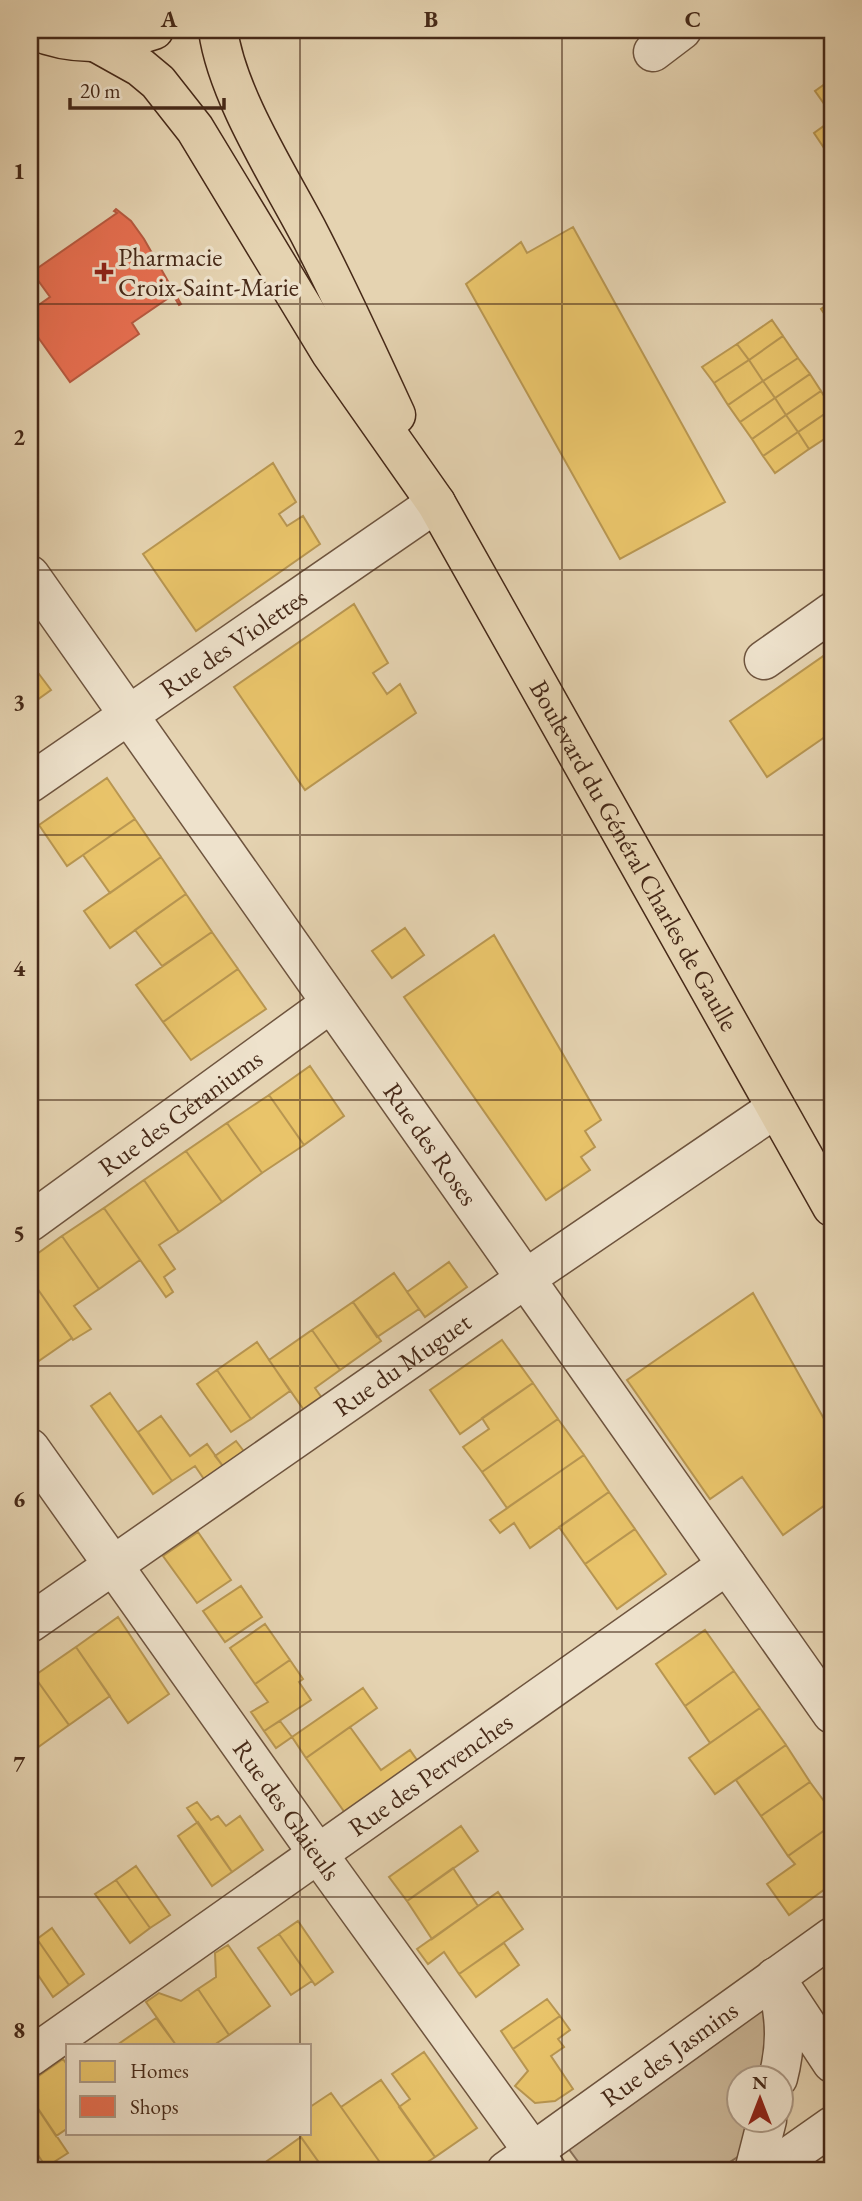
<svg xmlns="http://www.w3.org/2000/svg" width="862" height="2201" font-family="'EB Garamond',serif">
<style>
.green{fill:#cab697;stroke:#887058;stroke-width:2}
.homes{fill:#e9c46a;stroke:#b89651;stroke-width:2}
.shops{fill:#e76f51;stroke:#b75a40;stroke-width:2}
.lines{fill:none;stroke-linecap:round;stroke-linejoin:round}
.street-casing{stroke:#6e543e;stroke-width:41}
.primary-casing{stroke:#462918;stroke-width:41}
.street{stroke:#eee2cc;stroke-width:38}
.primary{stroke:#e5d3b1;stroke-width:38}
.grid{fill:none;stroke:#462918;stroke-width:2;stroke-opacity:0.55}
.poi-dot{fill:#8f2418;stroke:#eee2cc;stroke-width:2.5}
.labels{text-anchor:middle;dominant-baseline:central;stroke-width:7;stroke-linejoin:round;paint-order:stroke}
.poi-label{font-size:26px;fill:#462918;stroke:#eee2cc;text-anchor:start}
.street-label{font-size:26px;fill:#462918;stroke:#eee2cc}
.neatline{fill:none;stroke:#462918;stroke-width:2.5}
.grid-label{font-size:23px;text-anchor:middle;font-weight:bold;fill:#462918}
</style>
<rect width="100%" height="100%" fill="#e5d3b1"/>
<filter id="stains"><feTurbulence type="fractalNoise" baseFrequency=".00286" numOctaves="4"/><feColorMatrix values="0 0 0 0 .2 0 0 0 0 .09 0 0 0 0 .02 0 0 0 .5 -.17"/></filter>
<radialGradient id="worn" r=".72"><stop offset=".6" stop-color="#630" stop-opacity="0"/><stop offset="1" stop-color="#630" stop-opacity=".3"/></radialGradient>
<!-- green -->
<path class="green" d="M764,2007L775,2028L761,2078H740V2120L749,2121L739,2156L716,2171H585L568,2148Z"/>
<!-- homes -->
<path class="homes" d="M832,79V115L815,91Z
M832,120V160L814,133Z
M573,227L725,502L620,559L466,284L521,242L527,253Z
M832,301V325L821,309Z
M772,320L783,336L749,360L737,344Z
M783,336L798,358L763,381L749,360Z
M737,344L749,360L714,383L702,367Z
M798,358L810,374L775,398L763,381Z
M749,360L763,381L728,405L714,383Z
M810,374L821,391L786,415L775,398Z
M763,381L775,398L740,422L728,405Z
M821,391L832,409L798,432L786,415Z
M775,398L786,415L752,439L740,422Z
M832,409V434L809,449L798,432Z
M786,415L798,432L763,456L752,439Z
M798,432L809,449L775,473L763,456Z
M273,463L296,502L279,514L287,526L303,516L320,544L196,631L143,554Z
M354,604L388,663L373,673L387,694L400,684L416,713L305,790L234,687Z
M832,650V732L767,777L730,721Z
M39,674L51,690L30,705V680Z
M107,778L135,819L67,866L39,825Z
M135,819L161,857L110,893L83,855Z
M161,857L186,894L110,948L84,911Z
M186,894L212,932L162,966L135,930Z
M405,928L424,955L392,978L372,951Z
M212,932L238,969L163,1022L136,985Z
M494,935L601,1120L585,1131L595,1147L581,1157L590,1170L546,1200L404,997Z
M238,969L266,1009L191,1060L163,1022Z
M310,1066L344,1116L304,1145L269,1095Z
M269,1095L304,1145L262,1173L227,1123Z
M227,1123L262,1173L222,1202L186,1151Z
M186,1151L222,1202L179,1232L144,1180Z
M144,1180L179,1232L159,1245L175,1269L164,1277L173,1292L166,1297L104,1208Z
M104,1208L140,1260L99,1289L62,1236Z
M62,1236L99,1289L74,1306L91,1329L73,1340L30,1278V1259Z
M449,1262L467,1287L425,1317L407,1292Z
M394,1273L419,1309L377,1337L353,1302Z
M30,1278L72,1338L30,1367Z
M753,1293L832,1433V1500L783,1535L742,1477L710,1499L627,1380Z
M353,1302L381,1341L340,1370L312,1330Z
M312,1330L340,1370L315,1388L324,1401L306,1413L269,1360Z
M502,1340L533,1383L460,1434L430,1390Z
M257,1342L290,1391L251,1419L217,1370Z
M217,1370L251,1419L231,1432L197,1384Z
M533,1383L558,1419L482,1472L463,1447L489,1429L482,1418Z
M110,1393L172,1481L153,1494L91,1406Z
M161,1416L190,1456L207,1444L225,1469L206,1482L195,1466L172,1481L138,1432Z
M558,1419L584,1455L507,1508L482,1472Z
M236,1441L246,1454L225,1469L215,1456Z
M584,1455L609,1492L530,1548L514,1523L500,1533L490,1520Z
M609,1492L635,1529L585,1564L559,1527Z
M635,1529L666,1574L617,1609L585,1564Z
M198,1532L231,1580L197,1603L163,1556Z
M241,1586L262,1617L225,1642L203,1611Z
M118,1617L169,1694L128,1723L76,1647Z
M265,1624L290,1660L255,1684L230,1648Z
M705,1630L734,1671L685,1706L656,1664Z
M76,1647L110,1696L69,1725L34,1676Z
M290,1660L303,1679L299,1682L311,1700L264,1731L251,1712L268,1702L255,1684Z
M734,1671L760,1708L710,1743L685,1706Z
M34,1676L69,1725L30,1753V1680Z
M363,1688L377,1708L306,1758L292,1737Z
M760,1708L786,1745L715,1794L689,1758Z
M280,1721L292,1737L276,1748L264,1731Z
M350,1727L381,1770L410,1750L421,1766L348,1817L306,1758Z
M786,1745L810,1782L761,1816L736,1780Z
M810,1782L832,1812V1825L788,1856L761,1816Z
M197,1802L211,1820L218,1816L226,1826L240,1816L263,1850L232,1872L187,1808Z
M198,1822L232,1872L212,1886L178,1836Z
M832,1825V1884L789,1915L767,1884L795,1864L788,1856Z
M461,1826L478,1851L407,1901L389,1877Z
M136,1866L170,1915L150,1928L116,1880Z
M453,1868L478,1906L432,1939L407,1901Z
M116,1880L150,1928L130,1943L95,1894Z
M498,1892L523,1929L459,1974L444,1952L428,1964L417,1949Z
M298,1921L333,1972L315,1985L279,1934Z
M52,1928L84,1974L69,1985L37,1939Z
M279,1934L312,1981L291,1995L258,1948Z
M37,1939L69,1985L53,1997L30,1963V1943Z
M504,1943L519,1965L476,1997L459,1974Z
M228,1945L270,2006L229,2035L198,1989L216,1977L215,1953Z
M198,1989L229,2035L214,2045H176L146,2002L159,1993L181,2001Z
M547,1999L560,2016L513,2049L501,2031Z
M560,2016L570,2030L558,2039L564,2047L551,2056L573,2089L555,2101L535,2103L515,2086L528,2071L513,2049Z
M156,2018L176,2045H117Z
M424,2052L477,2128L435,2157L399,2107L410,2099L392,2074Z
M63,2059L68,2066V2128L56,2136L30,2097V2082Z
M381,2080L435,2157L414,2171H386L341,2107Z
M331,2093L341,2107L386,2171H325L298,2133H310V2107Z
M37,2107L68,2153L46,2167L30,2143V2111Z
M301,2137L325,2171H263L260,2166Z"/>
<!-- shops -->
<path class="shops" d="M116,209L131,221L144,239L181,304L179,305L173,295L132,323L139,334L70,382L30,326V311L50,297L32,272L117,213L114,211Z"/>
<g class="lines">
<!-- street casing -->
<g class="street-casing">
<g id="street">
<path d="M653,52L682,30"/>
<path id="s1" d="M30,575L832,1714"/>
<path d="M764,660L832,612"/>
<path id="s2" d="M30,783L436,503"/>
<path id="s3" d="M30,1222L331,1003"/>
<path id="s4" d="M30,1448L318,1854L547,2171"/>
<path id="s5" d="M30,1623L525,1279L776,1108"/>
<path d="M775,1977L832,2063"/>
<path d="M778,1989C786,2021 786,2047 778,2078"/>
<path id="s6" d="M30,2057L727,1565"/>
<path id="s7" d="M506,2171L832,1937"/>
<path d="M754,2171L767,2120"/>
<path d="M768,2171L832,2126"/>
</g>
</g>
<!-- primary casing -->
<g class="primary-casing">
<g id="primary">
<path d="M33,30C73,47 113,45 154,30"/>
<path d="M218,30C227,95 278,174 309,233C340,293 368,354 396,415"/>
<path id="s8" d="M97,43L140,67L158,82L195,129L330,352L436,503L832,1207"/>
</g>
</g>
<!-- street -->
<use href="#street" class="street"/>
<!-- primary -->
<use href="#primary" class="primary"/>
</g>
<!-- grid -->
<path class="grid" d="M300,30V2045M562,30V2171M30,304H832M30,570H832M30,835H832M30,1100H832M30,1366H832M30,1632H832M30,1897H832M300,2133V2171"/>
<!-- markers -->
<path class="poi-dot" d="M100.5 261.5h7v7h7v7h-7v7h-7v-7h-7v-7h7z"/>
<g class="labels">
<!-- poi labels -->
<g class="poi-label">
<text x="118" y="257">Pharmacie<tspan x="118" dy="30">Croix-Saint-Marie</tspan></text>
</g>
<!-- street labels -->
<g class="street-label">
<text stroke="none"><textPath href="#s2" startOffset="247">Rue des Violettes</textPath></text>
<text stroke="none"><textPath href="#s8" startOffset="982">Boulevard du Général Charles de Gaulle</textPath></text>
<text stroke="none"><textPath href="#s3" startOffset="186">Rue des Géraniums</textPath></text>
<text stroke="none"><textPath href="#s1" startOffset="696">Rue des Roses</textPath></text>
<text stroke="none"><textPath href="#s5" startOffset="453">Rue du Muguet</textPath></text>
<text stroke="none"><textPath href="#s6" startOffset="490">Rue des Pervenches</textPath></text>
<text stroke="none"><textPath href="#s4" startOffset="444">Rue des Glaieuls</textPath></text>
<text stroke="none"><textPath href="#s7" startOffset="201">Rue des Jasmins</textPath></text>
</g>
</g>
<!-- margin -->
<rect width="862" height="2201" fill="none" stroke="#e5d3b1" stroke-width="77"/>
<!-- legend -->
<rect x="66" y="2044" width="245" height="91" fill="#eee2cc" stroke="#ab9884" stroke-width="2"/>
<rect x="80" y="2061" width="35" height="21" fill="#e9c46a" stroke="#ab9884" stroke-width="2"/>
<text x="130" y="2078" font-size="21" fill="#462918">Homes</text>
<rect x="80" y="2096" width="35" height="21" fill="#e76f51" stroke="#ab9884" stroke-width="2"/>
<text x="130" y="2114" font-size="21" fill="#462918">Shops</text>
<!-- north arrow -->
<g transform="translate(760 2099)"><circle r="33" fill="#eee2cc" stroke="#ab9884" stroke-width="2"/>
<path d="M0-5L12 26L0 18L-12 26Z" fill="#8f2418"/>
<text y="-10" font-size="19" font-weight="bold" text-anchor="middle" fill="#462918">N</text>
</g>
<!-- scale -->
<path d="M70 98v10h154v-10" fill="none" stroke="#462918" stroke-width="3.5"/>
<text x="80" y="98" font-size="21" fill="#462918" stroke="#eee2cc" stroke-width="5" paint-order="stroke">20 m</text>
<rect x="38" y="38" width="786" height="2124" class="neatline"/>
<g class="grid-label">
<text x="169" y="27">A</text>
<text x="431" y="27">B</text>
<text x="693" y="27">C</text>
<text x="19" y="179">1</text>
<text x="19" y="445">2</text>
<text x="19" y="710">3</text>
<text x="19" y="976">4</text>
<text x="19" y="1241">5</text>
<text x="19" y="1507">6</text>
<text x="19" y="1772">7</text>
<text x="19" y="2038">8</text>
</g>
<rect width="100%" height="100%" filter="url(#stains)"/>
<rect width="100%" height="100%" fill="url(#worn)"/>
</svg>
